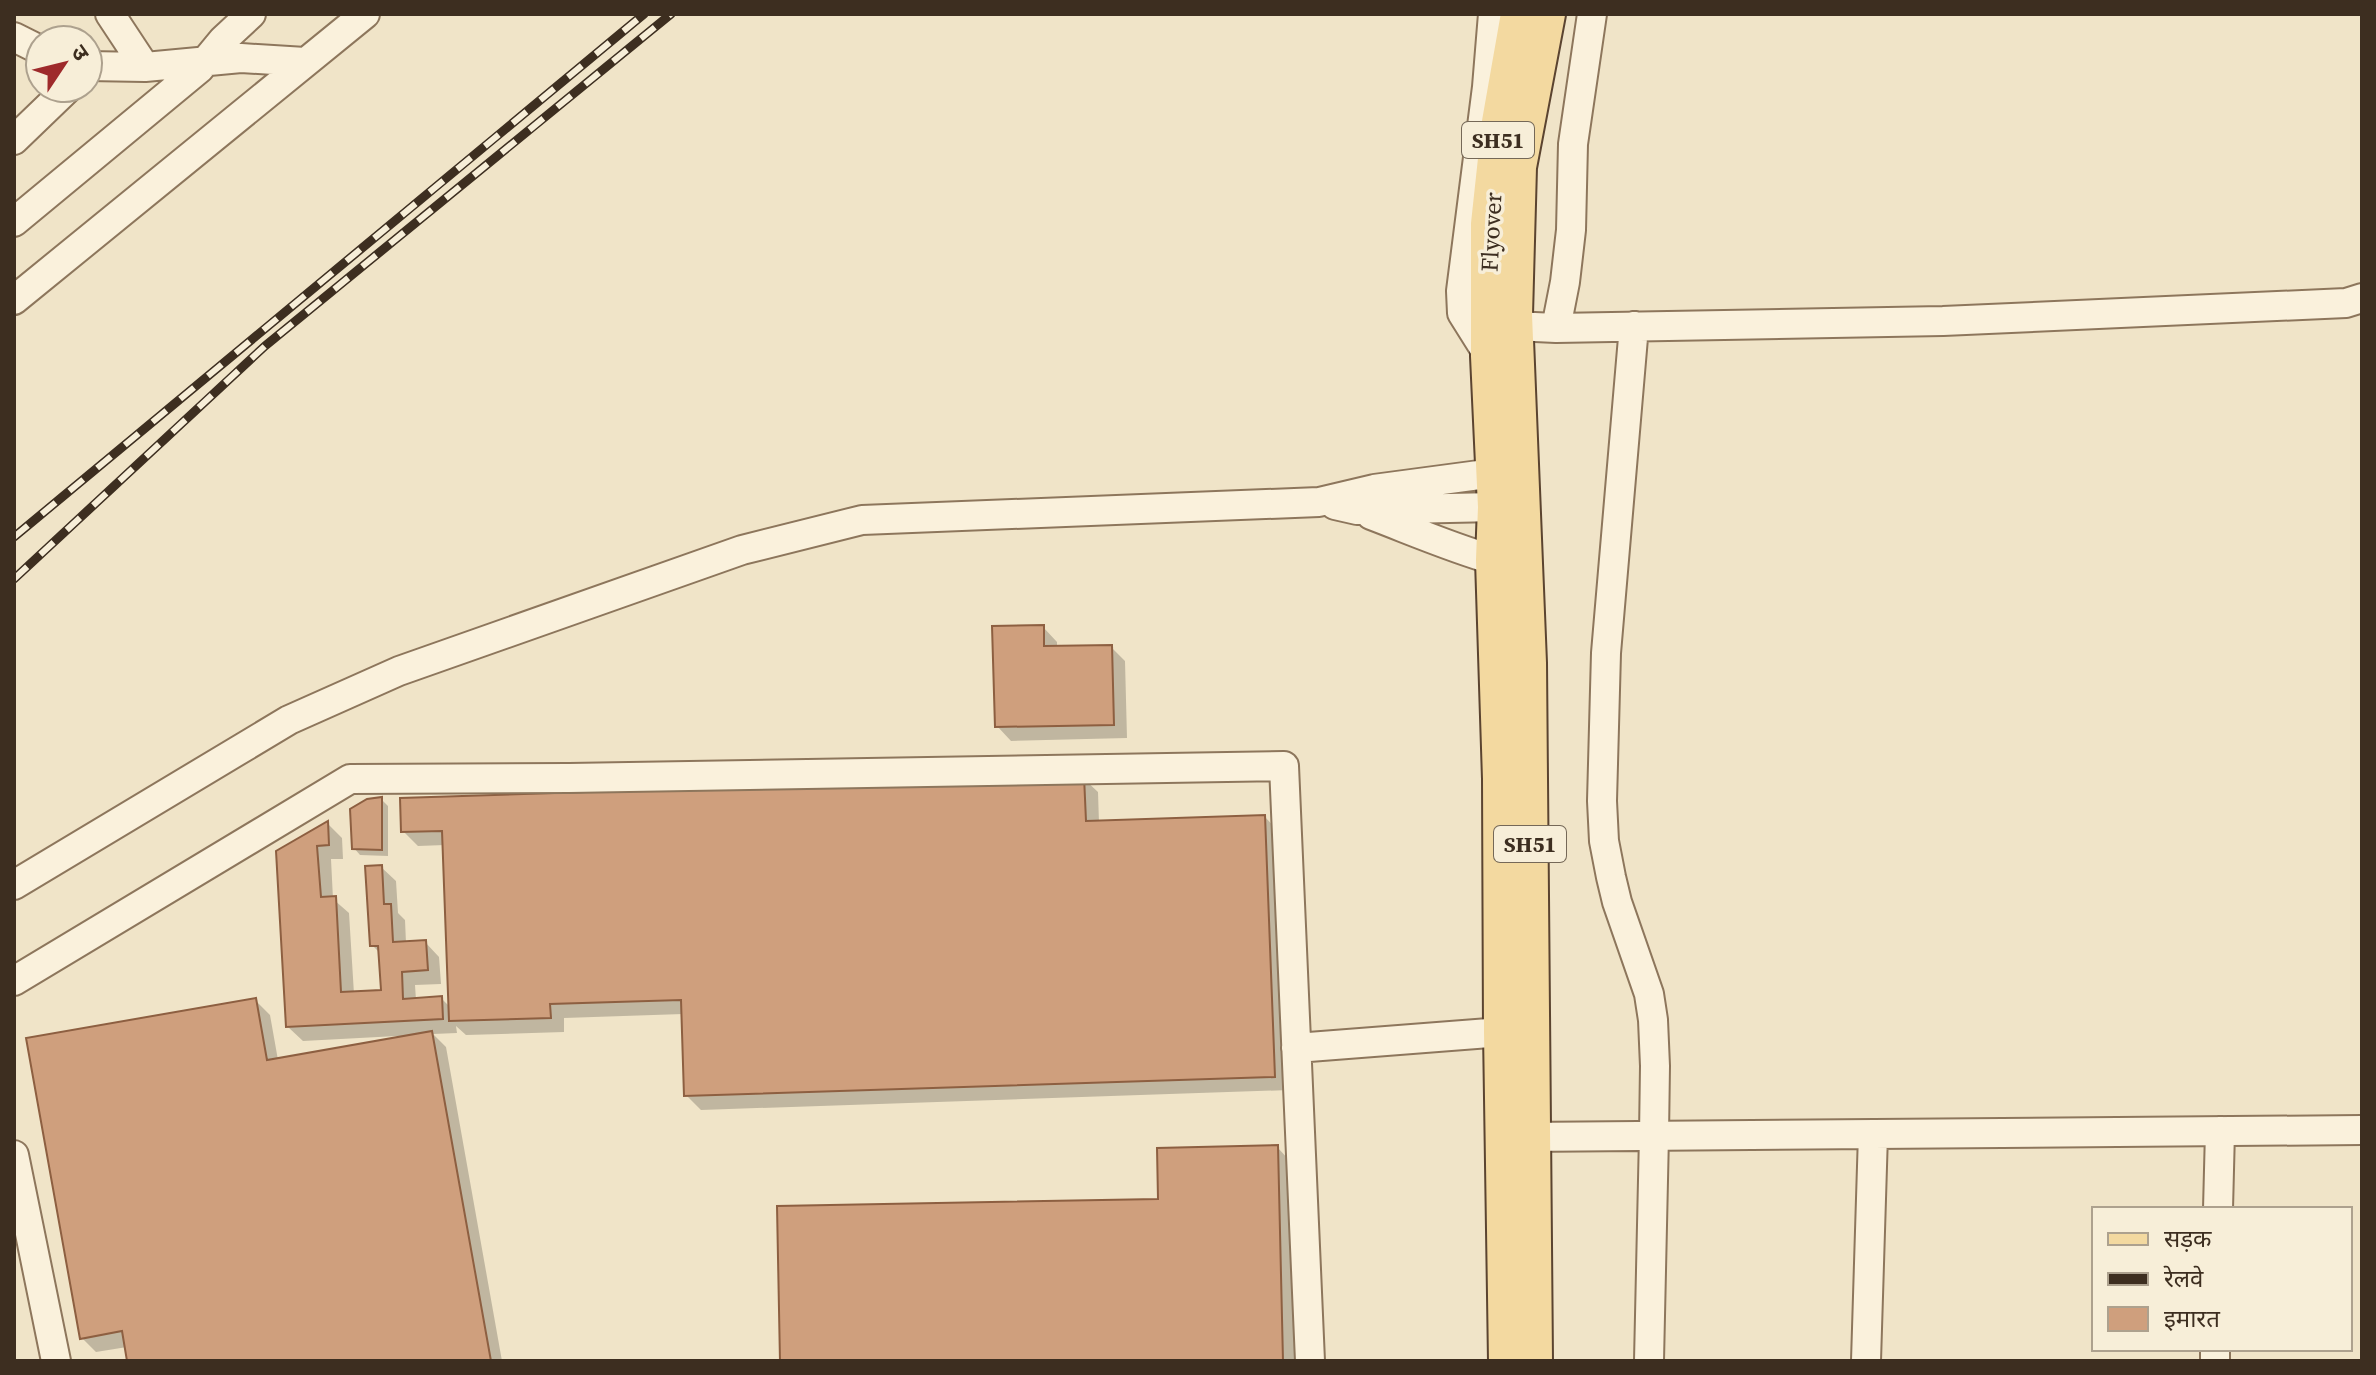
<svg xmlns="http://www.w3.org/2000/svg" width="2376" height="1375" font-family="'Source Serif 4','Noto Sans Devanagari',serif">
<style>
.shadow{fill:#0003}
.building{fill:#cf9f7d;stroke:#8d5f41;stroke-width:2}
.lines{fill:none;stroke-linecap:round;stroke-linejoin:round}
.minor-casing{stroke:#8d765c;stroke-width:32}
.major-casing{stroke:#5b4430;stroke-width:40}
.minor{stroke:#faf1dc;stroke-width:28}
.major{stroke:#f3d9a0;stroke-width:36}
.rail-casing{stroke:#3d2e20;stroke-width:9}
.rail{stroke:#f7eed8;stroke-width:6;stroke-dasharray:18;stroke-linecap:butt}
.labels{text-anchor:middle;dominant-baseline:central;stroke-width:7;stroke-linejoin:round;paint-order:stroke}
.shield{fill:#f7eed8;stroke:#756857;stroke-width:2}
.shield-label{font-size:22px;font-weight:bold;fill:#3d2e20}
.street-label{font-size:24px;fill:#3d2e20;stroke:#f7eed8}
</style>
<rect width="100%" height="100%" fill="#f0e4c8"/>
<!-- shadow -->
<path class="shadow" d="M1043,627L1057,642V648L1111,647L1125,661L1127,738L1011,741L997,726Z
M1083,778L1098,792L1099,823L1265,817L1279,832L1289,1090L701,1110L686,1095L683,1014L564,1018V1032L466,1035L456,1026L457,1033L433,1034L446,1047L502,1361H129L127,1347L96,1352L82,1338L255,1000L270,1015L278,1060L397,1039V1036L303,1041L288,1027L278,853L328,824L342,838L343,859H331L333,899L349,913L354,994L383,992L381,954L372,945L381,867L396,881L398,913L405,920L406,943L425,942L439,957L441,984L415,985L416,1000L441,998L451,1008L445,845L418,846L403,831Z
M381,799L388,806V856L360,855L354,848Z
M1277,1147L1291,1162L1297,1361H782L1161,1201Z"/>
<!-- building -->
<path class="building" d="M1044,625V646L1112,645L1114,725L995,727L992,626Z
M1084,776L1086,821L1265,815L1275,1077L684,1096L681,1000L550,1004L551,1018L449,1021L442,831L401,832L400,798Z
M382,797V850L352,849L350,809L367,799Z
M328,821L329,845L317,846L321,897L336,896L341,992L381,990L378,946H370L365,866L382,865L384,904H391L393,942L426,940L428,970L402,972L403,999L442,996L443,1019L286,1027L276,851Z
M256,998L267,1060L432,1031L491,1361H127L122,1331L80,1339L26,1038Z
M1278,1145L1283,1361H780L777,1206L1158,1199L1157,1148Z"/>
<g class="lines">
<!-- minor casing -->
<g class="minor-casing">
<path id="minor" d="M110,14L145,67
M14,37L40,50
M88,66L145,67L241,58L305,62
M14,140L68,88
M14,222L199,69L223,40L251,14
M14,300L365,14
M1514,326L1556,328L1565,282L1571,230L1573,144L1592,14
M1634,326L1606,653L1602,801L1604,841L1611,877L1617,902L1649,994L1653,1020L1655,1066L1654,1135L1649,1361
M1556,328L1943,321L2346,303L2362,298
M1489,356L1462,313L1461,291L1487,87L1493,14
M1335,505L1357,510L1496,507
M1371,515C1413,531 1452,548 1494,560
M14,885L289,720L399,671L742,550L862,520L1319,502L1374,489L1494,473
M14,981L350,779L569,778L1284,766L1310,1361
M1296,1048L1502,1032
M1515,1137L2362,1130
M14,1155L56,1361
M2218,1209L2220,1131
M1866,1361L1873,1134
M2215,1361V1349"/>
</g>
<!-- major casing -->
<g class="major-casing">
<path id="major" d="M1507,1361L1502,1032L1501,779L1494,560L1496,507L1489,356V224L1500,122L1519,14
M1534,1361L1528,663L1514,315L1518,167L1547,14"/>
</g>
<!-- minor -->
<use href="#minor" class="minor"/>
<!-- major -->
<use href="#major" class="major"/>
<!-- rail casing -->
<g class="rail-casing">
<path id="rail" d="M14,537L644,14
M14,579L265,346L671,14"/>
</g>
<!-- rail -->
<use href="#rail" class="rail"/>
</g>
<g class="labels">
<!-- shield labels -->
<g class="shield">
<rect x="1462" y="122" width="72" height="36" rx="6"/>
<rect x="1494" y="826" width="72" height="36" rx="6"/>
</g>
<g class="shield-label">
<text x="1498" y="140">SH51</text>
<text x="1530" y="844">SH51</text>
</g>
<!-- street labels -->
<g class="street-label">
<text transform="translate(1491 232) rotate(-87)">Flyover</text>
</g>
</g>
<!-- border -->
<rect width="2376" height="1375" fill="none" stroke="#3d2e20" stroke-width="32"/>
<!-- legend -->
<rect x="2092" y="1207" width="260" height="144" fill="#f7eed8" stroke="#ada18e" stroke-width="2"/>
<rect x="2108" y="1233" width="40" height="12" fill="#f3d9a0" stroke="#ada18e" stroke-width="2"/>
<text x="2164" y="1247" font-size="24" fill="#3d2e20">सड़क</text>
<rect x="2108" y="1273" width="40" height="12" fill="#3d2e20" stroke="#ada18e" stroke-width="2"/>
<text x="2164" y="1287" font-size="24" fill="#3d2e20">रेलवे</text>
<rect x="2108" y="1307" width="40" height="24" fill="#cf9f7d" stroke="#ada18e" stroke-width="2"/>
<text x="2164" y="1327" font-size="24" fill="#3d2e20">इमारत</text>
<!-- north arrow -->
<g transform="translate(64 64) rotate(55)"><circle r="38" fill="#f7eed8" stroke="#ada18e" stroke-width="2"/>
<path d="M0-6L14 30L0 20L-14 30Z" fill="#9e2a2b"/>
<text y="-12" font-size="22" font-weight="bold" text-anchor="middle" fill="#3d2e20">उ</text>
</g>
</svg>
